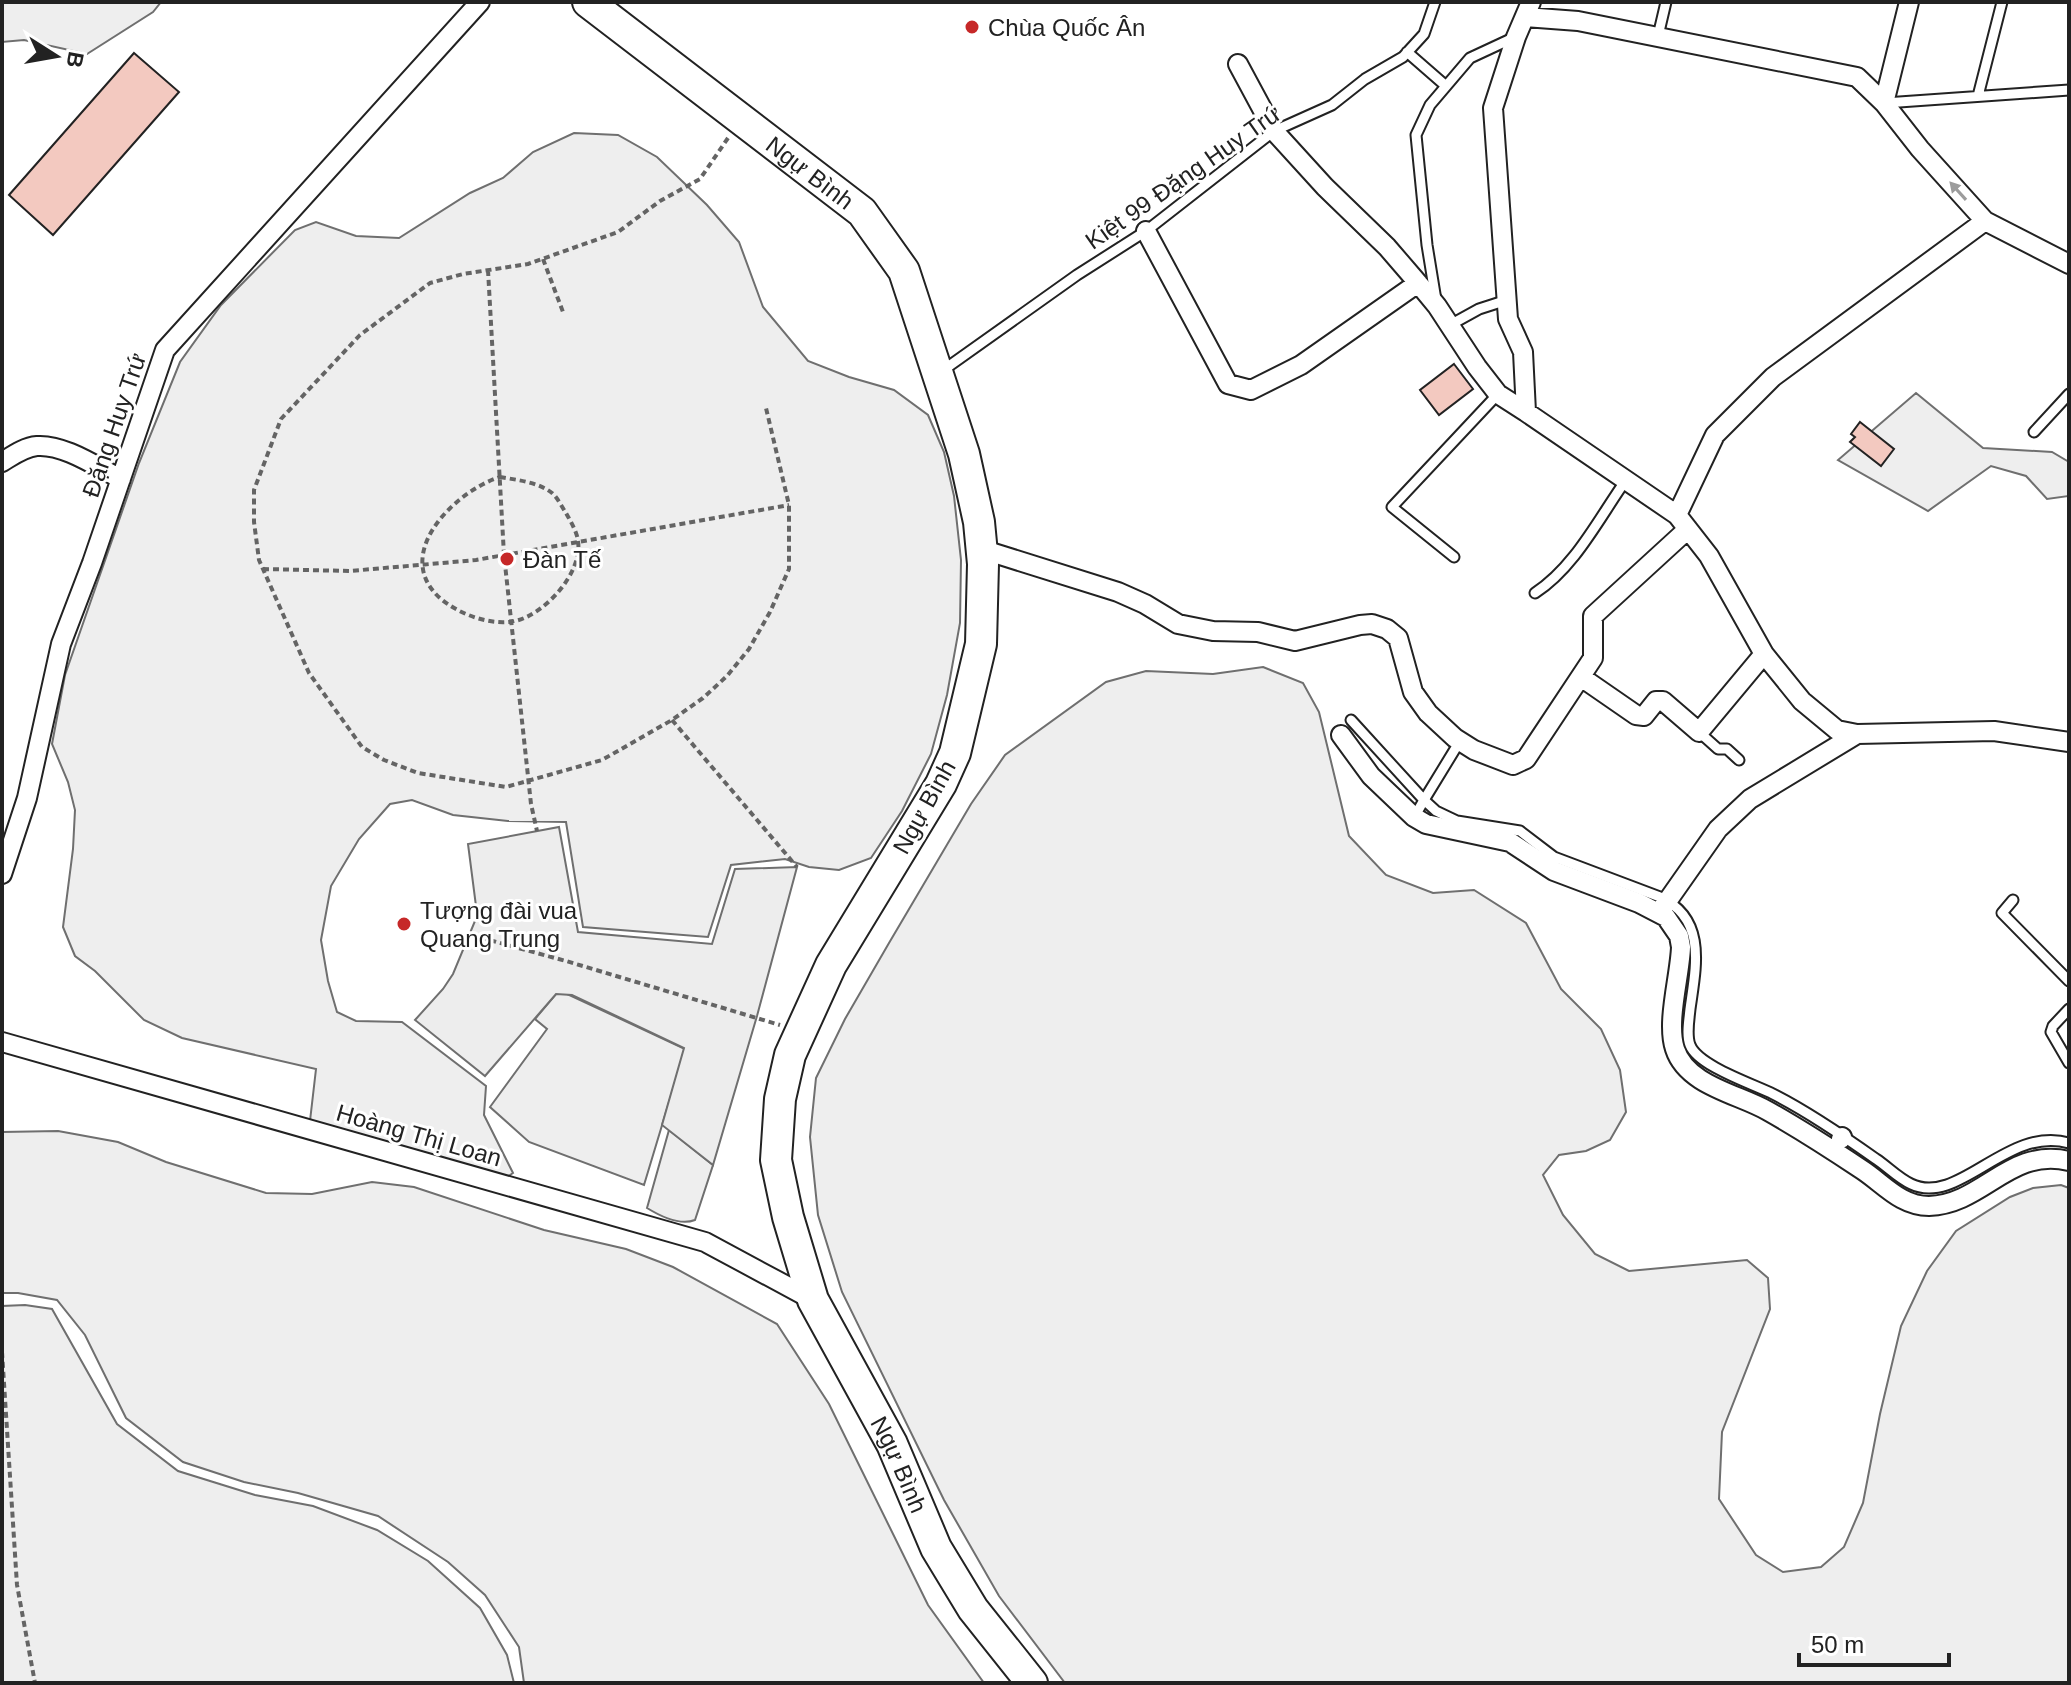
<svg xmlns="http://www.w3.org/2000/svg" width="2071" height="1685" font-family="Arial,sans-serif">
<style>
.green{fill:#eee;stroke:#6f6f6f;stroke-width:2}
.parking{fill:#ededed;stroke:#6f6f6f;stroke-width:2}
.building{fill:#f3c9c0;stroke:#222;stroke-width:2}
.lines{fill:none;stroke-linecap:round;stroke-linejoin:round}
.service-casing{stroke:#222;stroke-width:13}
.minor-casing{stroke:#222;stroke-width:22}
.trunk-casing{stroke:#222;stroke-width:34}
.path{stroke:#646464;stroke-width:4;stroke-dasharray:6 4;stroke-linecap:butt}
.service{stroke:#fff;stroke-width:9}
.minor{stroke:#fff;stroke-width:18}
.trunk{stroke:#fff;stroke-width:30}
.oneway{fill:#9c9c9c}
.poi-dot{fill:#c62828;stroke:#fff;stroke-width:3}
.labels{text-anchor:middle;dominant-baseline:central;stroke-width:6;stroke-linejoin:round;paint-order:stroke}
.poi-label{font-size:24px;fill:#222;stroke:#fff;text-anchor:start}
.street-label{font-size:24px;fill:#222;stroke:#fff}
</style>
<rect width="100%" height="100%" fill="#fff"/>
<!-- green -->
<path class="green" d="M2,2H161L153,12L87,54L24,40L2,42Z
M574,133L618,135L657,157L707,205L739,242L763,307L808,361L849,377L894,390L928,415L944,452L954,496L961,560L960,623L947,695L931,754L902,811L871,858L839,870L809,867L785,859L731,865L708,937L583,927L566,822L508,821L453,815L412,800L390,804L359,839L331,886L321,940L328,981L337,1012L356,1021L402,1022L486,1086L484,1115L513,1173L507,1177L310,1121L316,1069L182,1038L144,1020L95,971L75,956L63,927L73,849L75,810L68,782L52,744L65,675L139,463L180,362L221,305L295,230L316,222L356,236L399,238L470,193L503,178L533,152Z
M1916,393L1983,448L2052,452L2069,462V496L2047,499L2026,476L1991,466L1928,511L1838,460Z
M1263,667L1303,683L1319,712L1349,836L1386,875L1433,893L1474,890L1526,923L1561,989L1601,1029L1620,1070L1626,1112L1610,1140L1586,1151L1559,1155L1543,1175L1563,1215L1595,1254L1629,1271L1747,1260L1768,1278L1770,1309L1722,1432L1719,1499L1756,1555L1783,1572L1821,1567L1844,1547L1863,1503L1880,1414L1901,1326L1927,1271L1956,1231L2010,1197L2033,1188L2061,1185L2069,1188V1683H1065L999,1596L944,1500L842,1292L818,1215L810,1137L816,1078L845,1019L889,943L971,804L1005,755L1106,682L1146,671L1213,674Z
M565,993L685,1049L644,1185L529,1142L490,1107L547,1029L535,1019L556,994Z
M669,1130L713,1165L695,1220C680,1226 660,1216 647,1208Z
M58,1131L118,1142L166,1162L266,1193L312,1194L372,1182L414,1187L544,1230L626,1249L673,1267L777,1324L829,1404L928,1605L984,1683H524L519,1647L485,1595L448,1562L378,1516L298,1493L244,1482L183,1462L126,1418L85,1335L57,1300L18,1293H2V1132Z
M25,1305L52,1309L117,1424L178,1471L255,1495L313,1506L377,1530L428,1561L480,1608L507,1655L514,1683H2V1306Z"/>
<!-- parking -->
<path class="parking" d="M559,827L578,932L712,944L735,869L797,867L757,1016L713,1165L662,1125L684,1048L572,995L556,994L485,1076L415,1020L443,989L453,974L475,921L476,906L468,844Z"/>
<!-- building -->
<path class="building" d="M134,53L179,92L53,235L9,195Z
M1454,364L1473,389L1439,415L1420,390Z
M1860,422L1894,449L1881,466L1850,442L1855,437L1851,434Z"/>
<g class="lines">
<!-- service casing -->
<g class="service-casing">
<path id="service" d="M1658,36L1666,2
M1407,52L1446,86
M1978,96L2002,2
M1885,103L2069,90
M1436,300L1427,245L1416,135L1430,105L1470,58L1513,38
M1450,325L1479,309L1507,300
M942,371L1077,275L1146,231L1274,131L1332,105L1365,79L1403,57L1424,34L1435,2
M2034,432L2069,394
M1454,557L1392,507L1498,394
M1535,593C1575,567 1599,518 1626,480
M1351,720L1424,800L1416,814
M1699,732L1718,749H1727L1739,760
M1460,741L1424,800L1436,811L1457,821L1520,831L1554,857L1660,897C1707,919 1696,966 1690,1009C1689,1020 1686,1035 1690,1045C1698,1066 1753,1084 1773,1094C1807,1111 1845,1137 1876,1159C1888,1167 1898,1178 1911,1184C1959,1207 2007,1125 2069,1143
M2013,900L2002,913L2069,981
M2069,1009L2053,1026L2051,1032L2069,1063"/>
</g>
<!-- minor casing -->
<g class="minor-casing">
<path id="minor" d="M1531,2L1516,37L1493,108L1508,319L1523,352L1526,412L1677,515L1709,556L1764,654L1802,701L1837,730L1857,734L1994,731L2069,742
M1525,17L1578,21L1857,77L1884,103L1920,149L1985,221L2069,264
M1238,64L1274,131L1325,187L1387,247L1418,283L1437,306L1477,367L1498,394L1526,412
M1884,103L1909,2
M1146,231L1228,384L1251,390L1301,365L1418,283
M2,462C12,456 24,447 37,446C64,444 97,467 121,479
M1677,515L1715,435L1773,377L1985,221
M981,549L1118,592L1145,604L1178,624L1213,631L1258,632L1295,641L1360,625L1372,624L1387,629L1398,638L1413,692L1428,713L1455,738L1474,750L1513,765L1526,759L1593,658V616L1688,529
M1581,677L1636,715L1644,716L1656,701H1663L1699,732L1764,654
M1341,735L1371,776L1414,817L1426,824L1510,842L1554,871L1639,903L1666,917L1679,936L1681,947C1680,976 1666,1022 1675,1049C1687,1086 1739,1094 1768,1111C1800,1129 1831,1149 1861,1169C1883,1183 1900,1206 1929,1206C1984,1204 2009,1147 2069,1161
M2,874L27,798L61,644L92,563L165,350L480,2
M1659,913L1718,829L1750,799L1857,734
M2,1042L705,1242L813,1300
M1841,1139L1842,1137"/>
</g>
<!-- trunk casing -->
<g class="trunk-casing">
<g id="trunk">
<path id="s1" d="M588,2L862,212L904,271L964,454L979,522L983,564L981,644L955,753L941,784L831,965L790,1055L780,1099L776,1160L788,1217L813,1300L892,1444L936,1548L973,1609L1032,1683"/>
</g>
</g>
<!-- path -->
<path class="path" d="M728,138L700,179L660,201L618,232L528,264L463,274L430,283L360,335L281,419L254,490V522L259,560L309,673L362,747L384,760L418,773L506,787L602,760L672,720L703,698L727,676L749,649L770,612L789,569V505L766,408
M543,259L563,312
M488,270L504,555L531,804L537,831
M500,477C517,480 538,482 552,493C557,497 562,507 566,513C570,520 577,532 578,541C583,573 544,615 515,621C490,626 459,614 441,599C390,555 455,491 500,477Z
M263,569L350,571L476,560L789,505
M672,720L797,867
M471,935L566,961L780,1025
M2,1352L17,1585L35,1683"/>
<!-- service -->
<use href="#service" class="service"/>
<!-- minor -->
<use href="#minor" class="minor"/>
<!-- trunk -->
<use href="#trunk" class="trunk"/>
</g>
<!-- one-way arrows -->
<defs><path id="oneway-solid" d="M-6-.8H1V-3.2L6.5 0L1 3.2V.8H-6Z" transform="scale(2)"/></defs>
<use class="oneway" href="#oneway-solid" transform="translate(1958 191) rotate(-132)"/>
<!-- markers -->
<g class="poi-dot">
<circle cx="972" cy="27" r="8"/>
<circle cx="507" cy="559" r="8"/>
<circle cx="404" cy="924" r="8"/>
</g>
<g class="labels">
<!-- poi labels -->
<g class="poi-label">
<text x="988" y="27">Chùa Quốc Ân</text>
<text x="523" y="559">Đàn Tế</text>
<text x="420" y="910">Tượng đài vua<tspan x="420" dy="28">Quang Trung</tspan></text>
</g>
<!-- street labels -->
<g class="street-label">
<text stroke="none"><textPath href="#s1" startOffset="280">Ngự Bình</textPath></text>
<text transform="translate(1183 177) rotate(-35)">Kiệt 99 Đặng Huy Trứ</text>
<text transform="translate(114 425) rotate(-71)">Đặng Huy Trứ</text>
<text transform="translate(924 807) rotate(-61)">Ngự Bình</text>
<text transform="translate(419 1135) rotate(16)">Hoàng Thị Loan</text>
<text stroke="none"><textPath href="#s1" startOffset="1696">Ngự Bình</textPath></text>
</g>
</g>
<!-- border -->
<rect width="2071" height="1685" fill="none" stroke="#222222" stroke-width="8"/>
<!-- north arrow -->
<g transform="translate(56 56) rotate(101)" stroke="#ffffff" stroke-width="6" paint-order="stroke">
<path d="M0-6L14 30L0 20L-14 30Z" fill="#222222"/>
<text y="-12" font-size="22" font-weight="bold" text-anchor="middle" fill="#222222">B</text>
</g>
<!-- scale -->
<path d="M1799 1653v12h150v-12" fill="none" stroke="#222222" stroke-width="4"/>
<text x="1811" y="1653" font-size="24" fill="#222222" stroke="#ffffff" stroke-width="6" paint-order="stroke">50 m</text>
</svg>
